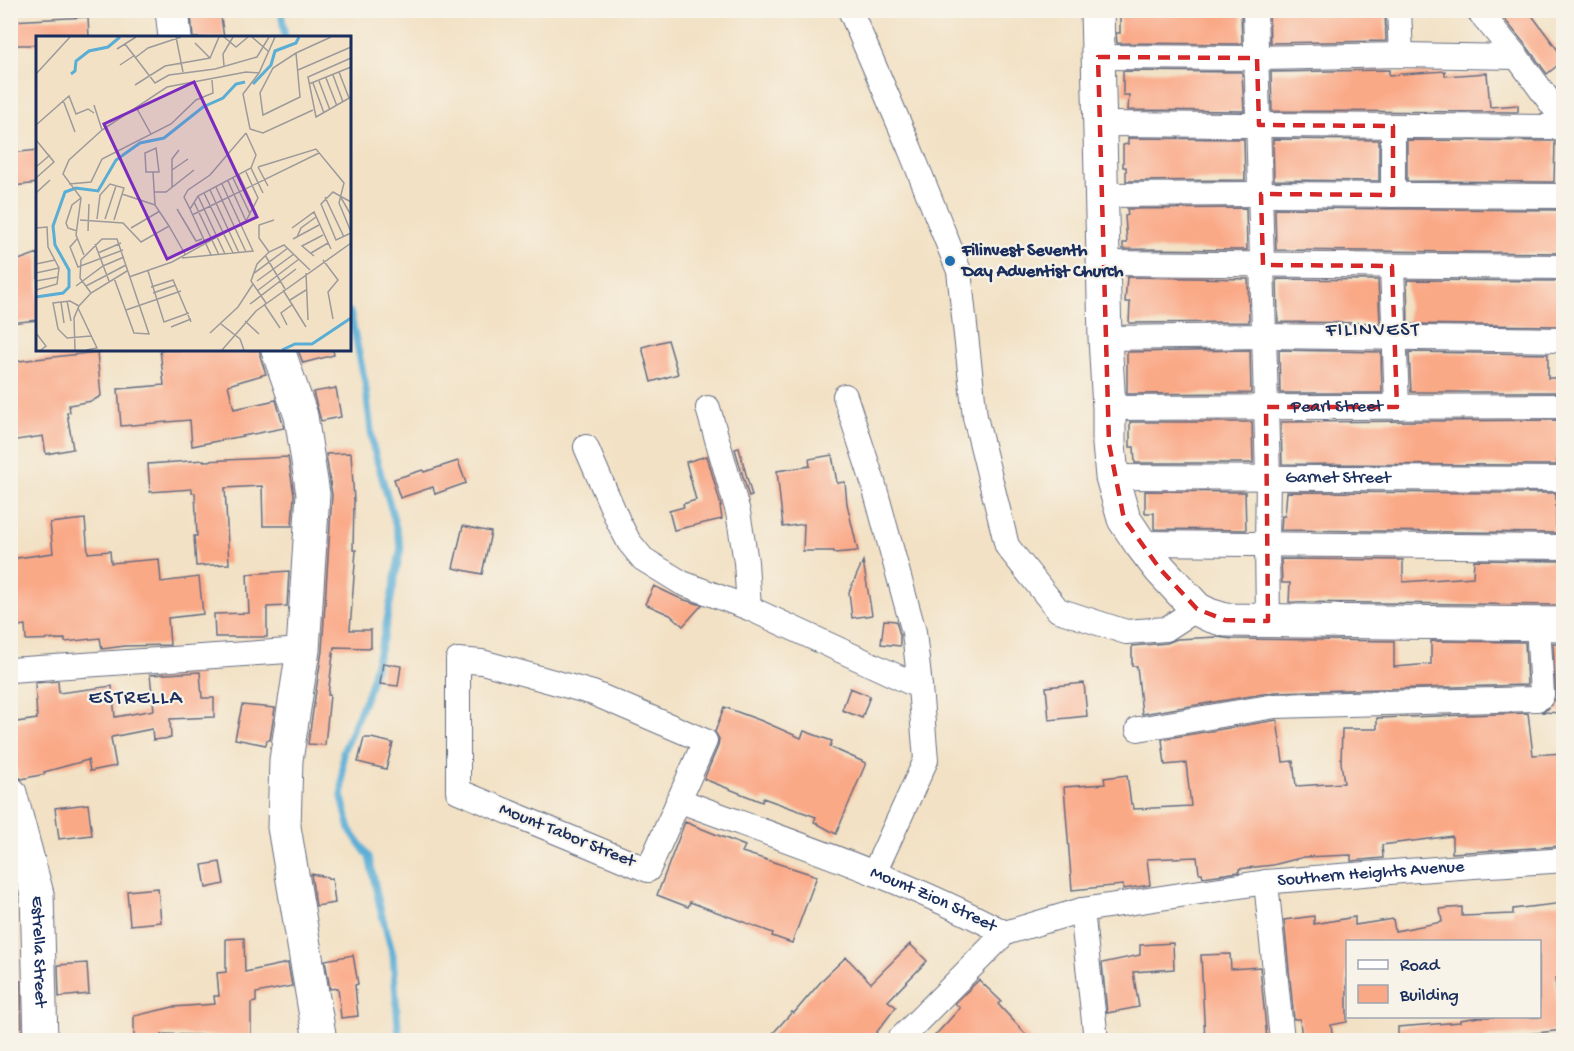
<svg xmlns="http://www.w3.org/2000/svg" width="1574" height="1051" font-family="'Gochi Hand',sans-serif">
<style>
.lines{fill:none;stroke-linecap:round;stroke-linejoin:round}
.stream{stroke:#5aaed6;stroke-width:7}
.building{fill:#faa987}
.street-casing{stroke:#666d82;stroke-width:26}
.secondary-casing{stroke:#666d82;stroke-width:35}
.street{stroke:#fff;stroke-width:24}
.secondary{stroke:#fff;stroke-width:33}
.marked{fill:none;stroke:#d62828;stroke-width:4.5;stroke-dasharray:12 8;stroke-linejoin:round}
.poi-dot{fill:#1f6fb2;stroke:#f7f3e8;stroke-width:2}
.labels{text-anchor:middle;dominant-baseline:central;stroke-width:4.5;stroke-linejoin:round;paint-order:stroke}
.poi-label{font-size:18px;font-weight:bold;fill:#1b2f5e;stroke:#f7f3e8;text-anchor:start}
.street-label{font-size:18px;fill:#1b2f5e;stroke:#f7f3e8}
.neighbourhood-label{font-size:20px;letter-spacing:1.5px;fill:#1b2f5e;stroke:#f7f3e8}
.quarter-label{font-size:21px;letter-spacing:1.5px;fill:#1b2f5e;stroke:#f7f3e8}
.inset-river{fill:none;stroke:#5aaed6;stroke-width:3}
.inset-road{fill:none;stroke:#9c9a9b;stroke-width:1.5}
.view{fill:#7b2cbf;fill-opacity:0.15;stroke:#7b2cbf;stroke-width:3}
.inset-edge{fill:none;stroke:#1b2f5e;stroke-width:3}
</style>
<rect width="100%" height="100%" fill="#f7f3e8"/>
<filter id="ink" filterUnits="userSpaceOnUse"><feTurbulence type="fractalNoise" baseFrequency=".0167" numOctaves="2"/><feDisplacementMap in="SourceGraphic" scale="12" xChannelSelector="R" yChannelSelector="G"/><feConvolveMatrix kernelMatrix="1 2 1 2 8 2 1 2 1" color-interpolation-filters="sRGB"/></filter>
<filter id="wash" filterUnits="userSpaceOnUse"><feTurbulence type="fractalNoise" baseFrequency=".008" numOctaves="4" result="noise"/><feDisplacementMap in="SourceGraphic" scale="24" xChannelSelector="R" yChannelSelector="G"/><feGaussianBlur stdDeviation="1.35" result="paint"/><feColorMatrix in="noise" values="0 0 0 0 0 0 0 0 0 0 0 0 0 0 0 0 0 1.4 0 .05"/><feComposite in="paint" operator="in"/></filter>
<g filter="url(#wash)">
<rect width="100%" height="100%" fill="#f2e1c4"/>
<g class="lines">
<!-- stream -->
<path class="stream" d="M281,10L285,38
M350,312L365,382L373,447L392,512L401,547L384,635L368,692L343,752L342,797L350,830L369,857L381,912L393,955L399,1040"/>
</g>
<g id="blocks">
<!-- building -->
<path class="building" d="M215,10H220L224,38H193L191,14Z
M1120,10H1241L1242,44L1117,43L1116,33H1120Z
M1269,10H1385L1386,41L1270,43Z
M1497,10H1528L1563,57V61L1547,74L1528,48Z
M88,17L89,38H38V45H10V21Z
M1389,70V75L1445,71V76L1487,73L1490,107L1518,105V112L1272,111L1271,72Z
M1123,71L1242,72L1244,111L1128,110L1129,95H1123Z
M1128,138L1244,139L1245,180L1126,181V167H1123V145L1128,144Z
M1273,139L1379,140V181L1274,180Z
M1407,140L1555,141L1554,182L1407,181Z
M38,150V183L14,186L11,153Z
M1246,208L1247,250L1123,249V243H1127L1125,216L1128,215L1127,209Z
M1275,208L1559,210V243H1563V253L1276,250Z
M38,253V320L10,323V263Z
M1127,277L1248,279L1249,322L1129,323L1130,302H1125Z
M1277,279L1378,280L1380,323L1278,322Z
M1407,280L1560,281V326L1408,324Z
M668,340L678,374L651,382L642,347Z
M160,350H260V356L266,374L228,385L234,409L276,400L284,428L192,446L190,420L121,426L118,389L164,385Z
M298,350H333L334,355L303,363Z
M1250,350L1251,393L1127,394V352Z
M1279,350L1381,352L1382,393H1280Z
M97,352L101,396L92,401L69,405L70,412L67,413L73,449L46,454L43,436L10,441V362Z
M1409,352L1548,354V378H1563L1562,392H1411Z
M336,388L341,417L321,421L313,392Z
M1562,420V439H1558L1557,465L1282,464L1281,422Z
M1130,422H1252L1253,463H1135L1134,447H1130Z
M739,448L752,496L749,497L735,449Z
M351,453L354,501L353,550H356L350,630H371V648L334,647L328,695H330L325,745L308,744L322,651L332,495L326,454Z
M832,455L837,483L845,482L847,504L858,551L834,553V551H803L804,524L783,527L777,471L810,466L809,459Z
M707,456L721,506H720L722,519L674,530L669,511L684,507L683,504L696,500L686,462Z
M288,457L294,495L292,526H263L262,486L225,488L229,564L196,566L194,536H197L195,493H192V489L150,492L148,464L204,460V461Z
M458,461L466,483L435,494L433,487L400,498L394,479L423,470L424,472Z
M1145,491L1245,492L1246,530L1154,529V513H1145Z
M1287,492L1556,493V526H1559L1558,533L1281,530L1282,516H1285Z
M85,519L88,553L110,551L111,563L159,559L161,582L199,577L203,614L168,618L170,645L125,646L102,649L100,638L65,642V639L26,640L25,625L10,627V559L53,553L50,523Z
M463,526L491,532L482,574L453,568Z
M1281,559L1403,560V582L1473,577L1474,560L1563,561V605L1289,602L1290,583H1282Z
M863,561L872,615L852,618L849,592Z
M289,571L287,606L267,607V637H215L214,614L249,613L247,574Z
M654,586L681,599L702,605L683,626L670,615L645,604Z
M884,620L896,621L900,635V646L881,644Z
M1217,637L1233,639L1394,641V667L1431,664V641L1525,642L1527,685L1275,692L1142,714L1137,666H1132V646L1167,643L1177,639Z
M1553,643H1563V713L1541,712L1548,709L1556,698Z
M383,663L401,666L398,686L380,684Z
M200,672L202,698H214V717L170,719L171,738L153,740L152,729L112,737L111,738L116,766L90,771L88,760L44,772L45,774L22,779L18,777L10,739V723L37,719L35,683L58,681L59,693L112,686L115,717L154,710L150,675Z
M1084,683L1087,716L1049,720L1046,687Z
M850,688L870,696L862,718L842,710Z
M242,705L275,708L270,740H267L266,745L235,739Z
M724,707L762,721L801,738L804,731L832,741L830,747L866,763L836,834L814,822L816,817L763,798L762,802L704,779L718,746L719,739L715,732Z
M1528,713L1533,755L1563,753V846L1452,853V836L1382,845L1383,858L1351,861V855L1304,857L1273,865L1239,869V872L1203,877L1202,873H1199L1197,857L1147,859L1150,885L1123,889V885L1072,890L1064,787L1105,784L1104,778L1127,775L1131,804H1133L1134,809L1191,806L1186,763L1165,765L1162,739L1277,720L1283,762L1293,761L1296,786L1344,783L1341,762L1342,729H1377V718Z
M364,738H371L393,743L386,769L358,762Z
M88,804L92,835L59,839L55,808Z
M685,822L745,846L742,852L817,876L792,943L772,936L773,933L690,902L688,907L657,895Z
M220,862L224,884L206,888L202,865Z
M311,874L328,877V879L332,878L335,903L316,906Z
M158,888L161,922L130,925L127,891Z
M1563,903V978H1555L1559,1017H1563V1030L1519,1035L1485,1037L1486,1041H1398V1027L1460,1022V1020L1479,1017H1539V942H1347V1022L1331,1025L1333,1041H1302L1300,1019H1294L1284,920L1314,916V924L1355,917V925L1393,919L1395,931L1442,922L1440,909L1462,907V916L1513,914V909Z
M244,938L245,972L288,963L292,986L256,993V1002L251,1003V1041H222V1036L162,1034V1041H134V1016L173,1007L215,1004L214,996H219L217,973L226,972V939Z
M1173,943L1174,969L1133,972L1139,1007L1107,1013L1102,963L1140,955V945Z
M910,944L927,961L888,1001L896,1007L870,1041H766L792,1012L794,1013L824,978L846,957L871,983Z
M1230,954L1231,969L1260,967L1267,1039L1205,1041L1201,955Z
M353,955L358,984L355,985L358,1016L341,1018L338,988L330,989L325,960Z
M87,963L89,994L59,997L58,965Z
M979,980L1001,1001L998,1004L1032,1041H930L960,1008L955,1003Z
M21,981L22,1041H10V982Z"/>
</g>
</g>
<g filter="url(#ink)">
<use href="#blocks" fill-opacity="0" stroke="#666d82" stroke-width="1.5"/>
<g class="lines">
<!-- street casing -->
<g class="street-casing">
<g id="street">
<path d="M850,10L910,149L959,271L975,417L1007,546L1058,610L1126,632L1166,629L1197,609"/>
<path d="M1255,10L1268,477L1267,543L1268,621"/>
<path d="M1399,10L1401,55"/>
<path d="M1478,10L1517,57L1564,121"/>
<path d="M1098,57L1257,58L1401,55L1517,57"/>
<path d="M1100,124L1564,127"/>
<path d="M1101,195L1261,194L1564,196"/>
<path d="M1393,195V126"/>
<path d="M1103,263L1564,267"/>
<path d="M1392,266L1397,407"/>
<path d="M1105,338L1264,336L1564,340"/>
<path d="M845,396L873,482L914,632L920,687L926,760L874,873"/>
<path d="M708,408L738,512L746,562L749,608"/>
<path id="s1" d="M1109,408L1564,406"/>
<path d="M586,447L619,523L629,542L643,559L682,583L749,608L920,687"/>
<path id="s2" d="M1112,477L1564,479"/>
<path d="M1140,543L1564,547"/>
<path d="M458,660L482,662L593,693L705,741L648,870L458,791Z"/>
<path d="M10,670L303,650"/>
<path d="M1138,729L1275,706L1537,699L1541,697L1542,694L1538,624"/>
<path id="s3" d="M678,800C788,841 902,878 1005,933L1082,910L1266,882"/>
<path d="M1082,910L1096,1040"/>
<path d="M899,1040L1005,933"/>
<path id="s4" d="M1282,1040L1266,882C1365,873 1464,867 1564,860"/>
</g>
</g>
<!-- secondary casing -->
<g class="secondary-casing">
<g id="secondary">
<path d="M172,10L175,38"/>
<path d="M1097,10L1105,338L1109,408V444L1112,477L1124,519L1140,543L1160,569L1197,609L1209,615L1225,620L1564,624"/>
<path d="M278,350L301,416L313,494L303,650L286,760L284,827L320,1040"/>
<path id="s5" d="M10,793L37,894L41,1040"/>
</g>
</g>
<!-- street -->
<use href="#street" class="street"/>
<!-- secondary -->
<use href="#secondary" class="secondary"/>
</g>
</g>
<!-- marked area -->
<path class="marked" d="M1098,57L1257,58L1259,125L1393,126V195L1261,194L1263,265L1392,266L1397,407H1266L1268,621L1225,620L1197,609L1160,569L1124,519L1109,444Z"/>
<!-- markers -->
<circle class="poi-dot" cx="950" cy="261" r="6"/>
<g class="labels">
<!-- poi labels -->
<g class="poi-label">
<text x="962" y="251">Filinvest Seventh<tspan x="962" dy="21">Day Adventist Church</tspan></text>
</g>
<!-- street labels -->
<g class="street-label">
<text stroke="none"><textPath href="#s1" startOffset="228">Pearl Street</textPath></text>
<text stroke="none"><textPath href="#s2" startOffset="226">Garnet Street</textPath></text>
<text transform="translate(567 836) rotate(22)">Mount Tabor Street</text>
<text stroke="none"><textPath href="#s4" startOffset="264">Southern Heights Avenue</textPath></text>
<text stroke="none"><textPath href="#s3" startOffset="274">Mount Zion Street</textPath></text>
<text stroke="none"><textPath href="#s5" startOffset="162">Estrella Street</textPath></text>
</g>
<!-- neighbourhood labels -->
<g class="neighbourhood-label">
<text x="1373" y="331">FILINVEST</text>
</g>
<!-- quarter labels -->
<g class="quarter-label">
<text x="136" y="699">ESTRELLA</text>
</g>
</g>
<!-- overview -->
<g transform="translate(36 36)">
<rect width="315" height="315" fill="#f2e1c4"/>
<path class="inset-river" d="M35,38L39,35L40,25L53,15L72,11L84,1M217,48L235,29L239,15L260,7L263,1M0,261L27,257L33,251V234L19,209L17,190L29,156L40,152L62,155L80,124L104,107L128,102L167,71L187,62L200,48L209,46M246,314L259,308H276L315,282"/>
<path class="inset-road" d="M140,1L147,36M188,1L200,11L212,1M216,1L232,15M239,1L223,37L207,58L214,93L227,97L277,74M159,7L174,22M89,8L119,47L133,39L179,33L221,21L233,1M81,13L100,1M260,17L264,61L227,79L224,57L237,32L260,17L295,1M100,21L112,12L145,1M315,22L272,41L280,81L315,61M84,29L99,19M188,30L187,18L197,1M262,34L315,11M303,36L313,62M0,38L34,1M297,39L307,66M290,42L301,70M283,45L294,74M277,47L288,77M273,48L315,31M99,49L129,30L174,22L183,1M27,64L39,96M58,69L66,94M100,71L115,98M0,89L33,60L40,78L52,73L58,77M0,104L18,126L0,142M120,112L123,136H110L109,117ZM0,131L14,119M222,131L280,113L308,147L303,167L315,196M222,131L232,150M215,132L227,157M136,134L152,123M117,136L119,169L133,190M203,139L215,165M197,142L214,178M192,145L210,185M33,148L55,146L66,123L135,88L160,64L177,57L176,44M136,151V123L143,114M180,151L210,216M174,154L203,217M119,156H130L158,134M0,157L14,144M168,157L197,217M86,158L119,169M162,160L189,218M304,160L315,179M289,161L308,201M158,166L183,219M315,166L297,156L285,168L300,204L315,197M141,173L160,205L166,203M154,173L148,161L152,154L174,139L210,97M156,179L283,117M61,183L64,159L74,148L88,152L78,184M69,183L80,150M44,184L87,187L105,206L133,190L149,218M0,192L11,191L12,211L23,232L21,248L0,254M95,192L124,175M256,192L278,176L295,213M41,195L32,192L30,187L36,169L45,162M52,195L53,168M261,201L265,192L280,181M41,203L34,211L42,231L87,214M257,203L283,189M59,208L73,245M233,216L223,202V189L238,184M62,217L85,207M275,217L292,207M48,219L40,199L45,162L27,138L33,124L66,94L131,51L210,36L223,37M175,219L154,173L162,160L215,132L220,119L210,97M229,219L249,253M278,220L266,210L287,199M146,222L217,215L186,148M287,224L302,244L292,256L297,283M0,228L19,224M112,235L128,286L153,277M0,237L23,232M270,237L272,284M217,238L252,212M93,241L136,226L210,185L222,162L210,136M0,245L22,241M221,245L258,218M40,250L67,230L88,221M50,250L90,229M115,251L137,244L155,286M247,254L270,291M221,255L263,223M55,257L44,242L45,224L66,203H81L113,298L98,297L78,242M117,257L140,249M254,264L270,254M31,265L35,285M25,266L28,287M230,267L215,245L221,228L233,216L248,209L274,234M214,268L260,233M228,268L244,292M43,270L34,265L17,267L22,293L31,302L55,300M42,272L61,312L50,314M90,274L145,255M209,285L223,298M185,288L204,303L208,314M251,289L245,277L257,268M135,291L155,283M0,297L10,310L5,314M174,297L202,271L217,248M39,314L38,282L43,270L55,257L91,235M186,314L220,275L315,207"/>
<path class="view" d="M158,46L221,181L131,223L68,88Z"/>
<rect width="315" height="315" class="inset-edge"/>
</g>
<!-- margin -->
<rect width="1574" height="1051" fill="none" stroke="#f7f3e8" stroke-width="36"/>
<!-- legend -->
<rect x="1346" y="940" width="195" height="78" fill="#f7f3e8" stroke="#9fa5b1" stroke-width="1.5"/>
<rect x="1358" y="960" width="30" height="9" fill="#ffffff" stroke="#9fa5b1" stroke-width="1.5"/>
<text x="1400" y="970" font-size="18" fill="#1b2f5e">Road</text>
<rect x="1358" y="985" width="30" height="18" fill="#faa987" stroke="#9fa5b1" stroke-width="1.5"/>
<text x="1400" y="1000" font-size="18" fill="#1b2f5e">Building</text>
</svg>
